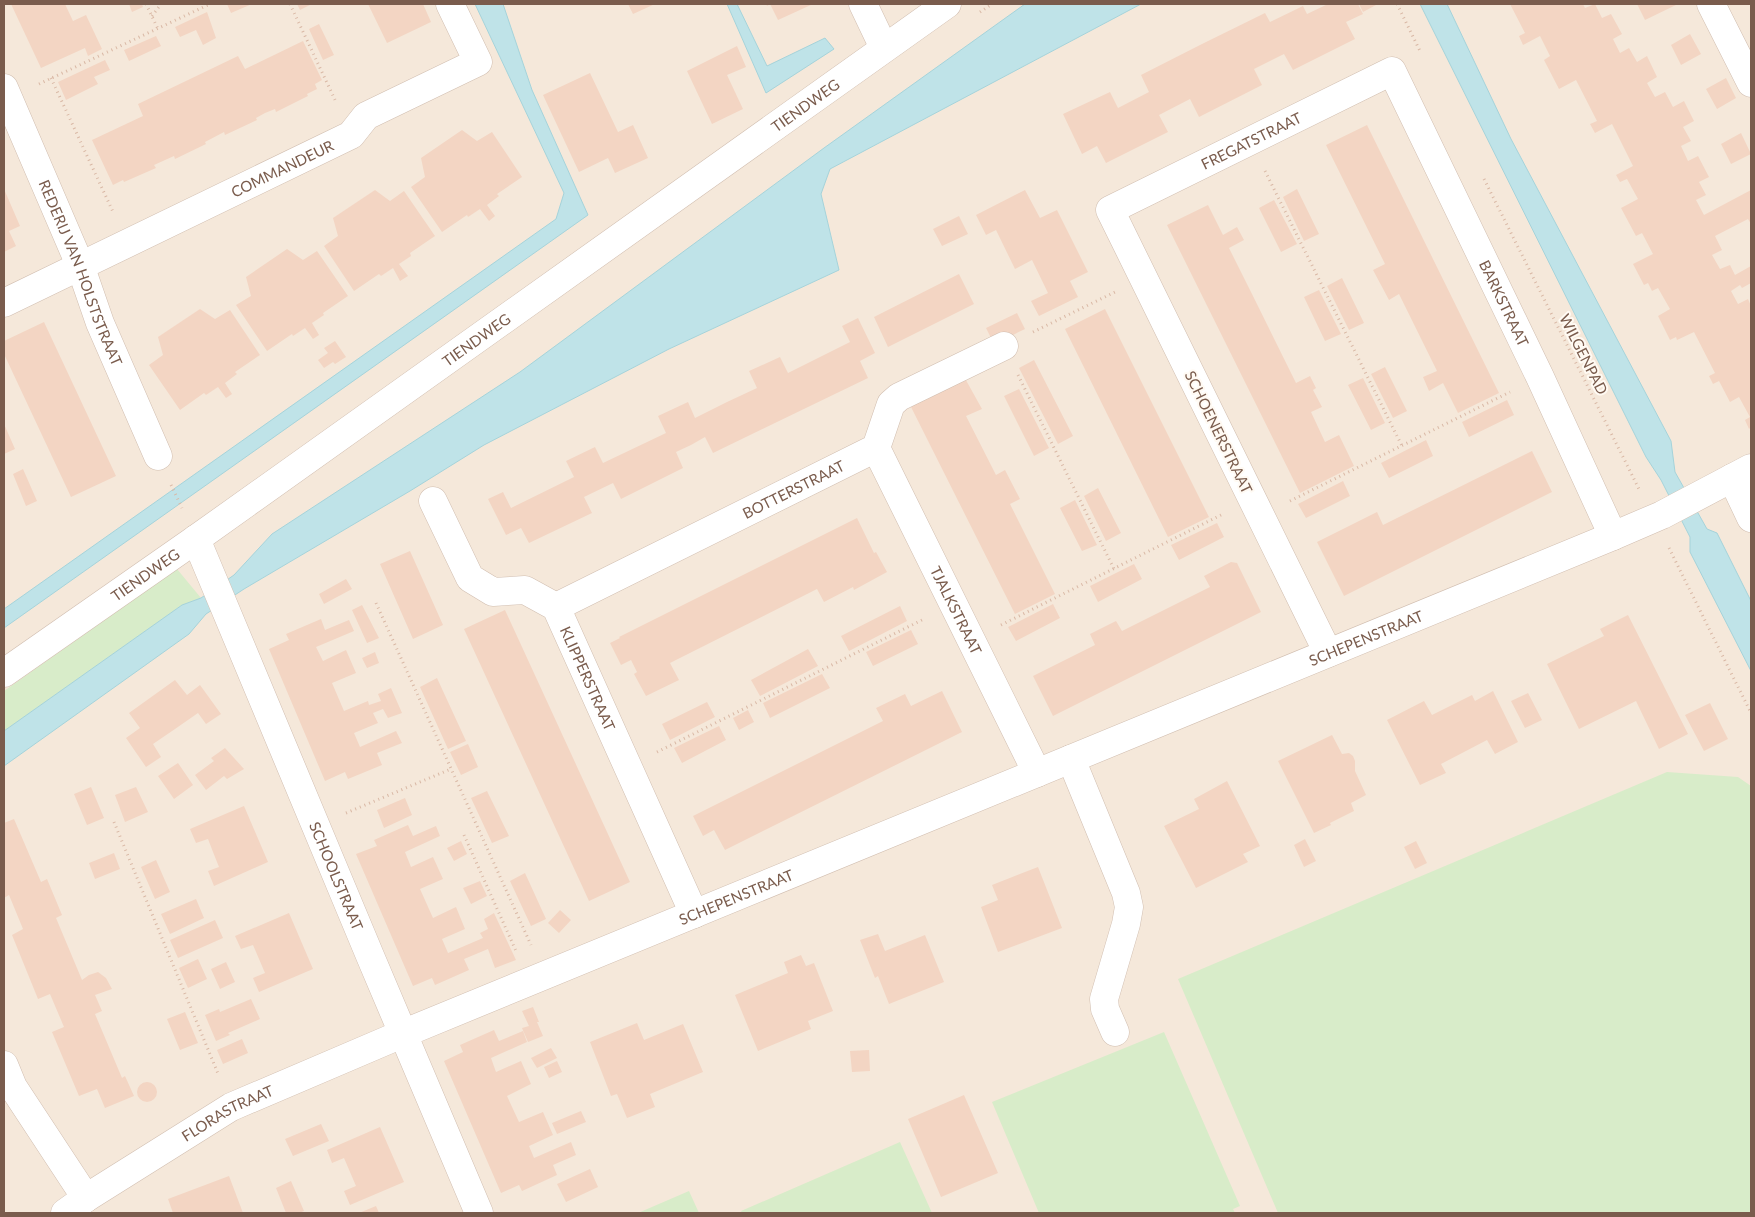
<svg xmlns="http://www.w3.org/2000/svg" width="1755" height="1217" font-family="Lato,sans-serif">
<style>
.residential{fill:#f5e8da}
.green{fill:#d8ecc9}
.water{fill:#bfe3e8;stroke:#a5d3da}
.building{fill:#f3d5c3}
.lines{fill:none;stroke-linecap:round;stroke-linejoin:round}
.minor-casing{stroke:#d1beb0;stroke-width:29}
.path{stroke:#d9b8a5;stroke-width:3;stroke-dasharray:1 4;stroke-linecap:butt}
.minor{stroke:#fff;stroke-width:28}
.labels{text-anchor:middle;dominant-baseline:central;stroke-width:4;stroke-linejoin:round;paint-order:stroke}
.street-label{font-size:15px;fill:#7a5c4d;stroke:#fffaf3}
</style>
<rect width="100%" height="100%" fill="#fdf6ec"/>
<!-- residential -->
<path class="residential" d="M4,4H1751V1213H4Z"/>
<!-- green -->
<path class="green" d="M177,569L201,598L182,605L4,731V691Z
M1667,772L1738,777L1751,786V1213H1278L1178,979Z
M1164,1032L1240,1206L1233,1209L1235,1213H1039L992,1102Z
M900,1142L932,1213H742L741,1211Z
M689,1191L699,1213H638Z"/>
<!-- water -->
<path class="water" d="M475,4H503L532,90L588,215L4,628V609L556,219L564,193Z
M727,4H737L767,66L825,38L834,49L766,93Z
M1025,4H1141L830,169L821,194L839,270L669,349L484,445L410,491L244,589L206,614L189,634L4,766V731L182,605L201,598L234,575L272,534L520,372L824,148Z
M1420,4H1447L1511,139L1671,441L1675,472L1707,529L1717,533L1751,601V671L1690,552V537L1661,480L1646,457Z"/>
<!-- building -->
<path class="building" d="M11,4H65L73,21L86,15L102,49L88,56L85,48L41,68Z
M129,4H142L143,7L132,12Z
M227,4H252L231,13Z
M297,4H312L300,10Z
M368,4H423L431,22L387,43Z
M628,4H655L633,14Z
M766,4H813L778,20L770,4L767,6Z
M1328,4H1358L1363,14L1346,22L1355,39L1293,70L1284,54L1254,69L1262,85L1199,117L1190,99L1159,115L1168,132L1106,163L1097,146L1082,154L1063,114L1110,92L1118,108L1149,92L1141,75L1202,44L1265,13L1270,22L1303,6L1307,14Z
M1359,4H1375L1376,5L1363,12Z
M1510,4H1583L1585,8L1595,4L1602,18L1611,14L1622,34L1613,39L1620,53L1629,48L1637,62L1647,56L1657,77L1647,83L1655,97L1665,92L1673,107L1684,101L1694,121L1683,127L1691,141L1681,146L1688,161L1698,156L1709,177L1699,182L1706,195L1696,200L1704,215L1751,190V224L1748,219L1715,236L1722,250L1712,255L1720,269L1730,265L1735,275L1751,266V283L1742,288L1740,285L1731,291L1738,304L1748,299L1751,306V427L1749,429L1745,420L1750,417L1739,397L1730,402L1719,381L1713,384L1709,376L1715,373L1694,332L1677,340L1676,337L1670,340L1658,316L1670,309L1658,288L1652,291L1648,283L1644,285L1633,264L1653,254L1642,233L1636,236L1621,208L1638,199L1627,179L1620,182L1616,175L1633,166L1612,124L1595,133L1590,124L1597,121L1576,80L1559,89L1544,60L1550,56L1540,36L1523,45L1519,36L1525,33Z
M1637,4H1678L1645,20Z
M207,12L216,38L203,45L196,30L180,37L175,27Z
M319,24L334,55L323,60L309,29Z
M1690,34L1701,54L1681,65L1671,45Z
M156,36L161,46L129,61L124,50Z
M303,41L322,80L315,84L317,89L307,94L308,96L276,112L275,109L265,113L256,118L257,120L225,135L224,132L205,142L206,144L175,159L174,156L154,165L156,168L124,182L123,180L113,185L92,140L143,116L138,104L238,56L245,69Z
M737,46L746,67L727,75L743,109L712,124L687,71Z
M105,60L110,70L94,77L98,84L66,100L58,82Z
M590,73L618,132L633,125L648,158L615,173L608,158L579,172L543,95Z
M1726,78L1736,98L1717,109L1706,89Z
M1367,125L1499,393L1458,413L1443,383L1429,391L1423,377L1437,371L1399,294L1389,300L1373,270L1385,264L1326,145Z
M462,130L477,141L492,132L522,177L497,194L499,196L487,205L495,216L489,221L480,209L468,217L467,215L442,232L411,187L425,177L421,158Z
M1741,133L1751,154L1731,164L1721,144Z
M4,189L20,226L9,231L16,246L4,252Z
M1297,189L1319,234L1304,241L1283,197Z
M375,190L390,201L404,191L435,236L410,253L411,256L399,264L408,276L400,281L393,268L381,276L379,274L354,291L324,246L338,236L333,218Z
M1025,190L1040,218L1057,210L1088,272L1070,281L1078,297L1039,316L1031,301L1048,293L1032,260L1015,269L996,230L986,235L976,215Z
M1274,200L1297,244L1281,252L1259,208Z
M1208,205L1223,235L1237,227L1244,240L1229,248L1252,294L1296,383L1310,376L1316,388L1313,390L1322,407L1311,412L1325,442L1339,435L1354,466L1300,493L1167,225Z
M959,216L968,234L942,246L933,229Z
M287,249L303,260L317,251L348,296L323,313L324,315L312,323L319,335L313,339L305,328L293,336L292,334L267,351L236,305L251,296L246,277Z
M959,274L974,304L888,347L874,317Z
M1342,278L1364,323L1349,330L1327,286Z
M1319,290L1341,334L1325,341L1304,297Z
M200,309L215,319L230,310L260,355L235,372L237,374L225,383L232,394L226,398L218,387L206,395L204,393L180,410L149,365L163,355L158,337Z
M1105,309L1209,517L1168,537L1065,329Z
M1017,313L1025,329L994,344L986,328Z
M858,318L875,353L860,361L868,378L713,453L705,437L691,445L676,452L683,468L621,499L613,483L584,497L592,513L529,543L521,528L506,535L488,499L503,492L511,508L574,477L566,461L595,447L603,463L666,433L658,416L688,402L695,418L727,402L757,388L749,371L780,357L788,373L850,342L842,326Z
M44,322L116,476L71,497L4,354V341Z
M335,341L346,357L335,364L333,362L324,368L318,360L328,353L324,348Z
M1034,360L1073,436L1058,444L1019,368Z
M1385,367L1407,411L1393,418L1371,374Z
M962,373L982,409L966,416L996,475L1005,470L1020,499L1010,504L1055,594L1015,614L911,407Z
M1363,378L1385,423L1371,430L1348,385Z
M1019,389L1049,448L1034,456L1004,396Z
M1507,400L1514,415L1469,437L1462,422Z
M4,424L15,449L4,454Z
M1426,440L1433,456L1389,478L1381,463Z
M1532,451L1552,492L1344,596L1317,542L1377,512L1383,525Z
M23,469L37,501L26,506L13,474Z
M1343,481L1350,496L1306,518L1298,504Z
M1098,488L1121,533L1106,541L1084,496Z
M1075,500L1097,545L1082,551L1060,508Z
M857,518L874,553L876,552L887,572L854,590L853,587L824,602L817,589L670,663L679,680L646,696L634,674L637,672L631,660L621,665L610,643L620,638L619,637Z
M1217,523L1224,537L1179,560L1171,545Z
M410,551L443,625L413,639L380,564Z
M1231,562L1237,563L1261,612L1053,716L1033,676L1095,645L1090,634L1116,621L1122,631L1210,587L1204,576Z
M1134,564L1142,579L1098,602L1090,586Z
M346,579L352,589L324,604L319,594Z
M1053,604L1060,618L1016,641L1008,627Z
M362,605L379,638L367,643L352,610Z
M900,606L907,621L849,651L841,636Z
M505,610L630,882L589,901L464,629Z
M1628,615L1688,734L1659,749L1636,701L1579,729L1547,664L1604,636L1600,629Z
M321,619L325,630L349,620L354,631L316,647L323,661L346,650L356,673L332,683L344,711L368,701L369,705L381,701L378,694L391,688L402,713L388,718L383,709L373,713L378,723L354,733L360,747L396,731L402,743L377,753L382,765L348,779L345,772L325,781L269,649L289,640L286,634Z
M911,630L918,644L873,666L866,652Z
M808,649L818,666L760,696L751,680Z
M375,652L379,663L367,668L362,658Z
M822,674L830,688L770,718L763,703Z
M437,678L466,741L448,749L420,687Z
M175,680L187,695L200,685L221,714L206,724L198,713L175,729L153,744L161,757L146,767L126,738L140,728L129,713Z
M942,691L962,732L725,850L714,830L703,836L693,816L883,721L876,708L905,694L911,706Z
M1493,691L1518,742L1495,754L1487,740L1441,764L1446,773L1420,785L1387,720L1424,701L1432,715L1472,695L1475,701Z
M1528,693L1542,720L1525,728L1511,701Z
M707,702L715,717L670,740L662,724Z
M1710,703L1728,739L1704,751L1685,715Z
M748,710L754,722L739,730L733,718Z
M719,726L726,740L682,763L674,748Z
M1332,735L1342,754L1349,753L1353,756L1355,761V771L1366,795L1351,803L1354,811L1330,823L1331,825L1314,833L1278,761Z
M468,744L478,767L461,775L450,752Z
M225,748L244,769L227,779L224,776L206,790L195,775L214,761L211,758Z
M178,763L193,785L174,799L158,776Z
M1227,781L1260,846L1243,854L1248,862L1196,888L1164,826L1199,809L1194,799Z
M91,787L104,818L87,825L74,794Z
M136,787L148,812L125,822L115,795Z
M487,791L509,836L492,843L471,798Z
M405,798L412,815L384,828L377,810Z
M244,806L268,862L214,886L208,871L219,867L213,852L208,839L196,843L190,829Z
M14,819L41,882L47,879L62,915L56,918L82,980L89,975L98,972L106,978L112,989L95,995L102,1011L95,1014L122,1078L125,1076L134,1096L105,1108L97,1089L79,1096L52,1032L64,1027L50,994L38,999L12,935L23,929L9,895L4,898V823Z
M408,825L413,836L436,826L440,836L405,852L411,867L433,857L443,879L420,889L433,918L456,907L465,929L442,939L448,953L483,938L480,933L488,929L484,919L494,913L516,960L495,968L488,949L464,959L469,970L435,985L432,978L413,986L356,854L377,846L374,840Z
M1305,839L1316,861L1304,867L1294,845Z
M461,841L467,854L454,861L447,848Z
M1416,841L1427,863L1415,869L1404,847Z
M114,853L120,869L95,879L89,863Z
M156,860L170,892L155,899L141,867Z
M1038,867L1062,928L998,952L981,907L998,900L992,885Z
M525,873L546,919L531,926L510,881Z
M480,881L487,896L471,904L463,888Z
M196,899L204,918L170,934L161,914Z
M560,910L571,920L559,933L548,923Z
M289,913L313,969L259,992L253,978L265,973L253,945L241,949L235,936Z
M215,920L223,938L178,958L170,940Z
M878,934L885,951L925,935L944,982L889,1004L878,976L875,978L860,940Z
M801,955L806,966L814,963L833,1011L808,1021L811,1029L758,1051L735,995L788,973L784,962Z
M198,959L207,979L188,988L179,968Z
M226,962L235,982L220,989L211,969Z
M251,999L260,1019L228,1033L230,1035L216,1041L205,1015L219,1009L220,1012Z
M533,1007L539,1022H537L543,1036L528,1042L522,1028L529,1026L522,1011Z
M185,1012L198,1043L180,1050L167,1019Z
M637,1023L644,1040L683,1024L703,1072L650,1094L655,1107L627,1118L617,1094L611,1096L590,1042Z
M494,1030L499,1041L523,1031L527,1042L491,1058L496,1072L521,1061L531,1084L507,1096L519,1122L543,1112L553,1135L529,1146L534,1158L571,1142L576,1155L553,1165L557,1175L522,1191L519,1185L501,1193L444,1061L463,1052L460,1045Z
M242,1039L248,1053L223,1064L217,1050Z
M551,1048L557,1058L537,1068L531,1058Z
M869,1050L870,1071L852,1072L850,1051Z
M557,1061L562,1072L549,1078L544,1067Z
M137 1092a10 10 0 1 1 20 0a10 10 0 1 1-20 0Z
M964,1095L998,1173L941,1197L908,1119Z
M581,1111L586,1122L557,1134L552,1123Z
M321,1124L329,1141L293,1156L285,1139Z
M380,1127L404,1182L350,1205L344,1191L356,1186L344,1158L332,1163L327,1150Z
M590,1169L598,1187L566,1202L557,1184Z
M229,1176L243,1213H173L168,1199Z
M291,1181L304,1211L299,1213H286L276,1188Z
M376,1206L379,1213H359Z"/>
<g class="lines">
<!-- minor casing -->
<g class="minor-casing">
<g id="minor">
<path d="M863,4L884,48"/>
<path d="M1711,4L1751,83"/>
<path id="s1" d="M4,88L80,265L100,323L158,456"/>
<path id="s2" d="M4,303L351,135L366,116L478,62L450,4"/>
<path id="s3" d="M876,448L1037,773"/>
<path d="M1732,478L1751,518"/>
<path id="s4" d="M433,501L470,578L493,592L525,590L556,607L694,914"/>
<path id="s5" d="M196,539C290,764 383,989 479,1213"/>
<path id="s6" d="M556,607L876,448L891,404L899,397L1004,346"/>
<path id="s7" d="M1328,653L1110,210L1392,71L1540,377L1613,536"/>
<path id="s8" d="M4,673L196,539L947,4"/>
<path d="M1071,759L1126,893L1129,907L1126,924L1104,999L1105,1009L1115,1032"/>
<path d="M4,1065L13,1087L86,1198"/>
<path id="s9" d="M65,1213L86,1198L231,1107L402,1034L1613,536L1662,515L1751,468"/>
</g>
</g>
<!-- path -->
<path class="path" d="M146,4L158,29
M290,4L336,102
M1397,4L1420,51
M980,12L992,4
M152,16L161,4
M51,78L114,214
M39,84L210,4
M1265,171L1402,446
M1484,179L1639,489
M1033,332L1115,292
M1018,375L1114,569
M171,485L182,508
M1290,501L1510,392
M1669,548L1751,713
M376,603L531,945
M1001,625L1223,514
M657,752L924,619
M346,813L451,769
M114,822L219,1076
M464,835L516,951"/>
<!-- minor -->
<use href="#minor" class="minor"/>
</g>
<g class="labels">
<!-- street labels -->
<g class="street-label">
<text stroke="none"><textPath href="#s8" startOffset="982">TIENDWEG</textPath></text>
<text stroke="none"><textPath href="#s7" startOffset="651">FREGATSTRAAT</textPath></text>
<text stroke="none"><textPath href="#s2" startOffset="309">COMMANDEUR</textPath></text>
<text stroke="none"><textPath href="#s1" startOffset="200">REDERIJ VAN HOLSTSTRAAT</textPath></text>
<text stroke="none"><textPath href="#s7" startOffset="1066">BARKSTRAAT</textPath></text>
<text stroke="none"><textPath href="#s8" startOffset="578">TIENDWEG</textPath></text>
<text transform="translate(1584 354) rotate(63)">WILGENPAD</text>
<text transform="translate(1219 432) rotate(64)">SCHOENERSTRAAT</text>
<text stroke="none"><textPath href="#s6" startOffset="265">BOTTERSTRAAT</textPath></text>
<text stroke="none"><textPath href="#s8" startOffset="172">TIENDWEG</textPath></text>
<text stroke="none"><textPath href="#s3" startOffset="181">TJALKSTRAAT</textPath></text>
<text stroke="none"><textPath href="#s9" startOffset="1425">SCHEPENSTRAAT</textPath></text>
<text stroke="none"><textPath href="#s4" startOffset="258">KLIPPERSTRAAT</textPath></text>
<text stroke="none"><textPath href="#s5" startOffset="365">SCHOOLSTRAAT</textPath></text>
<text stroke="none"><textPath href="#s9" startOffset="744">SCHEPENSTRAAT</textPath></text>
<text stroke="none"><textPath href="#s9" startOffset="191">FLORASTRAAT</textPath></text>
</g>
</g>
<!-- border -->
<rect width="1755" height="1217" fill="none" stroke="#7a5c4d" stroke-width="10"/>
</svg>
